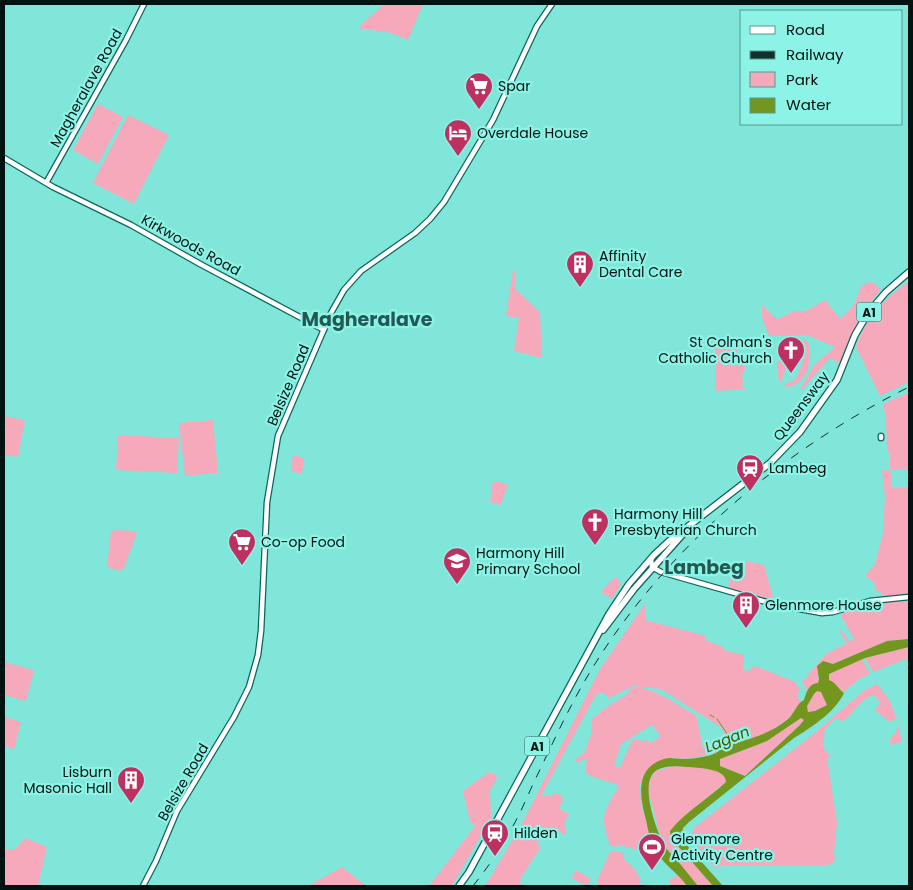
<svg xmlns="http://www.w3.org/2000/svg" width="913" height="890" font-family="Poppins,sans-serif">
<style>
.green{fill:#f6a9ba;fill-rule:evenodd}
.water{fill:#73961e;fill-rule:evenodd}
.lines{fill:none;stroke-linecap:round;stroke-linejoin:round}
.stream{stroke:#73961e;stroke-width:1}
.secondary-casing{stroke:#0b665e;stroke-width:7}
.highway-casing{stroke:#0b665e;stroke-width:8}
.secondary{stroke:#fff;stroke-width:4.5}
.highway{stroke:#fff;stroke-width:5.5}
.rail{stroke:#112f2b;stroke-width:1;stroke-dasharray:9 9;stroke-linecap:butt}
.labels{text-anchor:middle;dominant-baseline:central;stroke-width:4.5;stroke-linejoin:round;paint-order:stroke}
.shield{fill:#8df3e6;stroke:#2a5651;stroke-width:1}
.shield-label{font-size:12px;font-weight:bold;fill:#001311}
.poi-label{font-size:14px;fill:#001311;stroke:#8df3e6;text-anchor:start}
.street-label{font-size:14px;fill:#001311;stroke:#8df3e6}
.water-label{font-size:15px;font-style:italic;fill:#425803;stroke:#8df3e6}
.district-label{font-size:19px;font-weight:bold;fill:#225953;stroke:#8df3e6}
</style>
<rect width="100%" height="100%" fill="#80e6d9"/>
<!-- green -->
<path class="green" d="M384,4H423L408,40L391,33L358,28Z
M98,104L123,117L98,164L73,150Z
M128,115L169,135L134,204L93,183Z
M513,271L515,272V289L540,312L542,358L514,351L519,318L506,316Z
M909,281V382L880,396L856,347C867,316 883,300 909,281Z
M868,282L874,283L881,289C862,312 851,337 842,365L830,358L802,390H800L814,365L835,347L807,335L769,336L762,318V305L774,317L778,319L794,311H806L825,300L840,319L854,305L861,287Z
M721,339L736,341L738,359L746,367L742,375L743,381L742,385L745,389L715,391V342H721Z
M803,339L808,342C814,358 807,386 786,387L784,385L796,379C801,366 807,357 806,344H804L803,341L788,342L787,346L785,343L787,341Z
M796,360L801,362L785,370L782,381L779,382L777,362Z
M909,392V469H890V452L887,450L886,420L883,404Z
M4,416L25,420L18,457L4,455Z
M213,420L218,473L185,476L179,423Z
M118,435L179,438L177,473L116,470Z
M293,455L304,458L302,474L291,471Z
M882,470L891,471V488H909V639L887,641L832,664L818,674L819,679L818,683L809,687L807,691L802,682L826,654L847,643L840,633L841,629L850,642L854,639L841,616L842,613L870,604L883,601L882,593L876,591L874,582L865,576L875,564L883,533L885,497Z
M493,481L508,484L501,505L490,502Z
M115,530L134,531L137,533L124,568L120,571L107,567L111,532Z
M746,561L764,565L773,597L769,600L728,589L733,567L744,570Z
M614,578H617L621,584L612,599L601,592Z
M645,604V620L706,636L705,640L724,647L723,650L744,655L743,670L749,671L751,668L755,666L795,682L800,690L797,695L801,702L788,719L767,733L746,740L727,743L715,753L692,758L682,759L673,757L653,765L645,773L640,785L641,804L654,849L645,846L643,851L619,845L616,847L610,845C599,815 604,812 619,786C608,780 595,780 585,772L587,759L582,760L579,763L575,761L578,757L584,753L591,735L592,719L604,709L629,693L628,689C634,688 640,687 645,689C664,693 679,707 696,715L702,743V747L726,739L722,728L661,689L632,686L608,699L606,693H597L541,796H551L556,793L563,796L561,799L563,800L559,808L570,815L567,817L564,824L566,828L565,835L555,829C552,834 549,837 543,834L537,844L541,847L519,881L524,886H484L489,880L524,820L600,669ZM652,725L661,736L650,743L647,740L642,741L633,739L620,767L614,766L621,744Z
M909,647V658L873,672L865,658Z
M862,659L870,674L861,678L843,692L829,680V674Z
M4,662L34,670L26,701L4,695Z
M877,684L890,701L897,720L888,721L875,710L880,703L875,695C860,698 855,713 843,721L834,719L825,729L823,747L831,757L827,758L837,822L834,853L835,861L828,865H725L715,868L690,838L694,828L811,736L865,690Z
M817,691L821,692L827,705L815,711L808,712L807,706L814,694Z
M4,717L21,722L14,749L4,746Z
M801,717L804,720L800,725L745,776L720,766V759L767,741Z
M898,724L902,742L889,745L891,737L896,733Z
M674,766C686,767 713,767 724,774C727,777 726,778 726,782L677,822L671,839L713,886H698L665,846L659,831L648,791L650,780L655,771Z
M489,772L495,774L497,778L490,791L491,818L452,886H429L475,826L470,822L463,791Z
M25,838L47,847L38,886H4V850H14Z
M613,851L624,853L623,858C633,867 640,873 641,886L598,885L597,881L610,852Z
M342,867L366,886L310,885Z
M576,870L591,879L587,886L571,878Z
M679,875L687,886H671L669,880Z"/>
<!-- water -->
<path class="water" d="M909,639V647L865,658L829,674V680C837,683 838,689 844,693C835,712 812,727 794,738L689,822L683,828L681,836L683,841L723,886H713L671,838L670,831C686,811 708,799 726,782C726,768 698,768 687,767C678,766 666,765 657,770C638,781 656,829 664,845C668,852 676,858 681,865C687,872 692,879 698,886H687C678,873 662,863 654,849C650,841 648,829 646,820C640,798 634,768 664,759C670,757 676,759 682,759C692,759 707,757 716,753C721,750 723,745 727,743C732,740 741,741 746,740C760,736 776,729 787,720C794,715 796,704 804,700C806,693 809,683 818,683L819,679L817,666L823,661L833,664L887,641ZM817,691L821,692L827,705L815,711L808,712L807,706L814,694ZM801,718L804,720L800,725L745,776L720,766V759L767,741Z"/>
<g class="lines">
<!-- stream -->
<path class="stream" d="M710,715L714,717
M717,719L732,741"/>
<!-- secondary casing -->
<g class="secondary-casing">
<path id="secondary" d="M4,158L53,187L131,225L200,264L324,330
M46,183L126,40L144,4
M881,438V436
M651,559L652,567L661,572L777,605L822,613L833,612L870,601L909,597
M143,886L156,861L177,811L234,717L249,687L258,655L261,631L267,502L278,436L331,313L344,290L361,271L415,233L430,219L444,202L493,120L537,26L552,4"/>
</g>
<!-- highway casing -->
<g class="highway-casing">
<path id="highway" d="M603,630L634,589L683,534
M459,886L469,872L609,614L629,584L654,555L668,542L770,463L800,432L837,380L855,335L868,313L886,292L909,272"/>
</g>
<!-- secondary -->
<use href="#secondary" class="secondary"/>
<!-- highway -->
<use href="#highway" class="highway"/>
<!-- rail -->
<path class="rail" d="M473,886C488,867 502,847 513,826C521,812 527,797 534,782C551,747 567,711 587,677C661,552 780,451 909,387"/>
</g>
<!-- icons -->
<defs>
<g id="supermarket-pin" transform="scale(1.4375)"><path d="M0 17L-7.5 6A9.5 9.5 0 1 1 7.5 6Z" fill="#bd3060" stroke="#8df3e6"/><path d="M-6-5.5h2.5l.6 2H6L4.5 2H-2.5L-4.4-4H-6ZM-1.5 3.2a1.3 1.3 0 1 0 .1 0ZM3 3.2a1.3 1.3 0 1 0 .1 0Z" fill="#fff"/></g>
<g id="hotel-pin" transform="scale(1.4375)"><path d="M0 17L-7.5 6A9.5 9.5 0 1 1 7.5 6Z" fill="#bd3060" stroke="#8df3e6"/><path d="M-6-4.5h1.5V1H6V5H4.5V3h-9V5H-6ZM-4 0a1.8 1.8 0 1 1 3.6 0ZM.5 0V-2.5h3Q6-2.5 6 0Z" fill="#fff"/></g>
<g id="building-pin" transform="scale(1.4375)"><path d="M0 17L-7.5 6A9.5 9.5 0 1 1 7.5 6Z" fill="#bd3060" stroke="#8df3e6"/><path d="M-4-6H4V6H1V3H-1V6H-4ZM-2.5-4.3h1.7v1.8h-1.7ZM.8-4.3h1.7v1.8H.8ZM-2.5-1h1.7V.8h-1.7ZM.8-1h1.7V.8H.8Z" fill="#fff"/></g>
<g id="church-pin" transform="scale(1.4375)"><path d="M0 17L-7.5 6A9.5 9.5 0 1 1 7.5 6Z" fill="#bd3060" stroke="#8df3e6"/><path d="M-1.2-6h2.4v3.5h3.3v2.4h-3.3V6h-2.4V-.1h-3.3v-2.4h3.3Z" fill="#fff"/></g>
<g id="station-pin" transform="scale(1.4375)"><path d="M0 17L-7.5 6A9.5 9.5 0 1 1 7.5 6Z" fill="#bd3060" stroke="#8df3e6"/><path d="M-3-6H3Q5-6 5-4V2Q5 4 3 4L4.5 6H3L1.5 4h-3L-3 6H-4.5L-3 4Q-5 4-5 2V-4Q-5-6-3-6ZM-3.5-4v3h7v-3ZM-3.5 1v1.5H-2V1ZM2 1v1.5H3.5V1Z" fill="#fff"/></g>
<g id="school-pin" transform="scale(1.4375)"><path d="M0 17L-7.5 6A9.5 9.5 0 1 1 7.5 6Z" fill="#bd3060" stroke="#8df3e6"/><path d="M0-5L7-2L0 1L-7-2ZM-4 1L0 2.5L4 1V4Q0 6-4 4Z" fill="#fff"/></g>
<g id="stadium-pin" transform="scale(1.4375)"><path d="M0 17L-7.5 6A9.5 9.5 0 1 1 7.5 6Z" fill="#bd3060" stroke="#8df3e6"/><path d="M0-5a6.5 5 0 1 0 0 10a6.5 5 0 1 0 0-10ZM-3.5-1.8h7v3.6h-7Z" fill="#fff"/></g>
</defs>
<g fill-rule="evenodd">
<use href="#supermarket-pin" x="479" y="86"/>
<use href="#hotel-pin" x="458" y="133"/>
<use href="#building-pin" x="580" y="264"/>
<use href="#church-pin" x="791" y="350"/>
<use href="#station-pin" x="750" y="468"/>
<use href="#church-pin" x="595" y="522"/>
<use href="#supermarket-pin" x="242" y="542"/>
<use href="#school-pin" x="457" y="561"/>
<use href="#building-pin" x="746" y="605"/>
<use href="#building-pin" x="131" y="780"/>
<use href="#station-pin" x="495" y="833"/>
<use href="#stadium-pin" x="652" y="847"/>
</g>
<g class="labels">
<!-- shield labels -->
<g class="shield">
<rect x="856.5" y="302.5" width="25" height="19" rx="4"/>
<rect x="524.5" y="736.5" width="25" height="19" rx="4"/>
</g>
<g class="shield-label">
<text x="869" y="312">A1</text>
<text x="537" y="746">A1</text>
</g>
<!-- poi labels -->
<g class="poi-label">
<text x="498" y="86">Spar</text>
<text x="477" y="133">Overdale House</text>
<text x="599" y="256">Affinity<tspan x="599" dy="16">Dental Care</tspan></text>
<text x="772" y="342" text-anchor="end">St Colman's<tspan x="772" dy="16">Catholic Church</tspan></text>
<text x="769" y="468">Lambeg</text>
<text x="614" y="514">Harmony Hill<tspan x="614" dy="16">Presbyterian Church</tspan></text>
<text x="261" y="542">Co-op Food</text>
<text x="476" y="553">Harmony Hill<tspan x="476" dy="16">Primary School</tspan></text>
<text x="765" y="605">Glenmore House</text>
<text x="112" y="772" text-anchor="end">Lisburn<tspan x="112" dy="16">Masonic Hall</tspan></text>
<text x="514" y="833">Hilden</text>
<text x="671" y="839">Glenmore<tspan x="671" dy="16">Activity Centre</tspan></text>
</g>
<!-- street labels -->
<g class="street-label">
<text transform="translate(86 88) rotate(-61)">Magheralave Road</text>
<text transform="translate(191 245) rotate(29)">Kirkwoods Road</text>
<text transform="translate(288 385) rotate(-67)">Belsize Road</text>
<text transform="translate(801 406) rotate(-53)">Queensway</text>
<text transform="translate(183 782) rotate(-60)">Belsize Road</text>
</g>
<!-- water labels -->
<g class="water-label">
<text transform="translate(727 739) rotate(-22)">Lagan</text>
</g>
<!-- district labels -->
<g class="district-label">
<text x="367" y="319">Magheralave</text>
<text x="704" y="567">Lambeg</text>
</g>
</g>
<!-- border -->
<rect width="913" height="890" fill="none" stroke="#001311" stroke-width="10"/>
<!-- legend -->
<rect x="740" y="10" width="162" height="115" fill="#8df3e6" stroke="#559991"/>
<rect x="750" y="26" width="25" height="8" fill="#ffffff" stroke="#559991"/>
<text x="786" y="35" font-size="15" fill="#001311">Road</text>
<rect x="750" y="51" width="25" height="8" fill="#112f2b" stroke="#559991"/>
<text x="786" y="60" font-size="15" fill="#001311">Railway</text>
<rect x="750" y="72" width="25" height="15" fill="#f6a9ba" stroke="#559991"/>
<text x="786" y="85" font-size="15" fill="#001311">Park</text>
<rect x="750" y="98" width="25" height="15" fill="#73961e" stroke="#559991"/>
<text x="786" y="110" font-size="15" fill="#001311">Water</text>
</svg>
